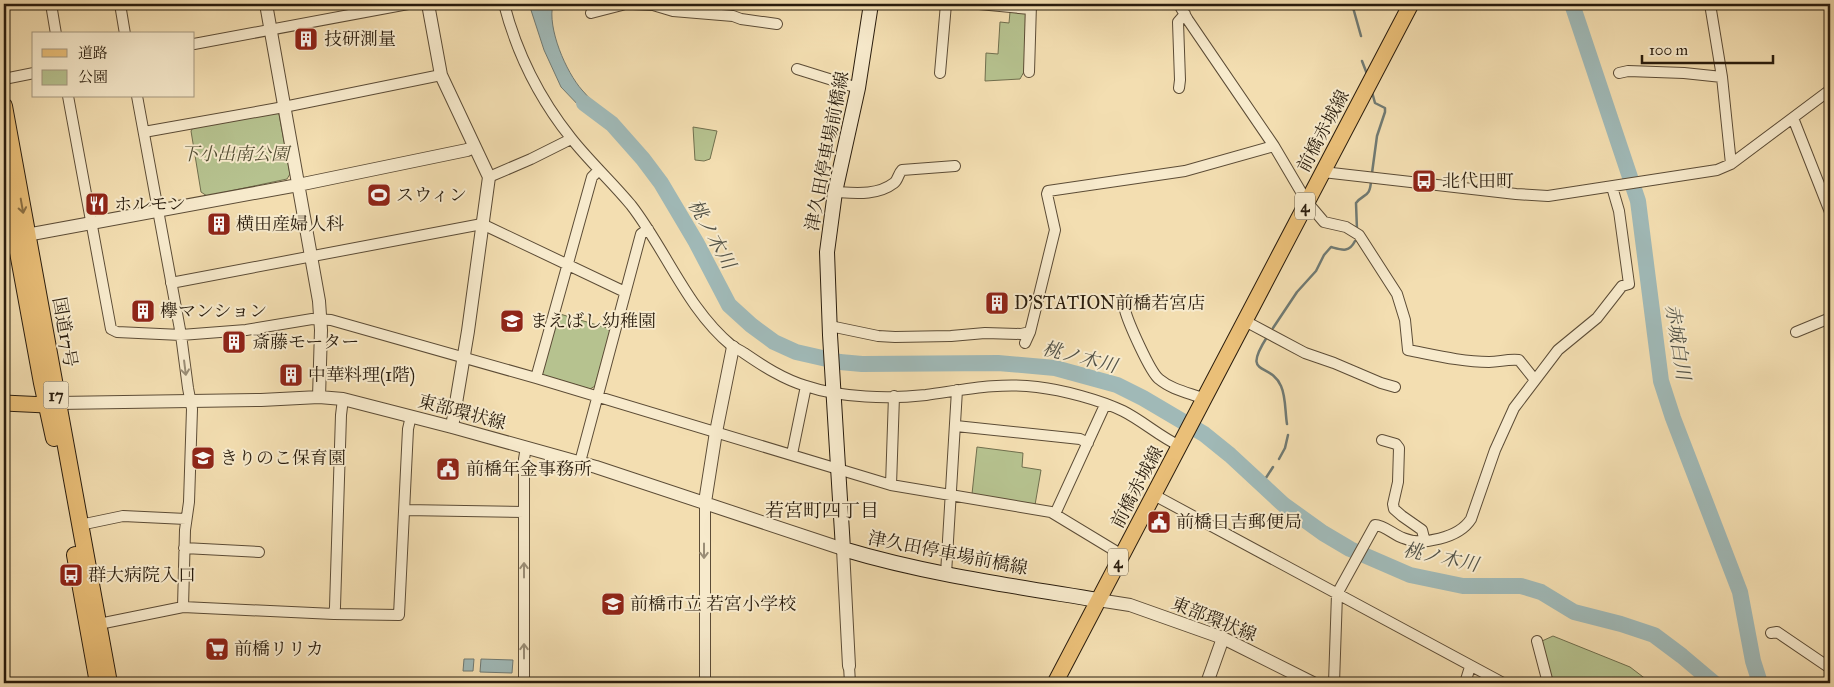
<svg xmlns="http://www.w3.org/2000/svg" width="1834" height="687" font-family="'IM FELL Great Primer','Noto Serif JP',serif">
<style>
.green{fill:#b6c28f;stroke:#706f4e}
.water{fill:#a0b9b7;stroke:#707a73}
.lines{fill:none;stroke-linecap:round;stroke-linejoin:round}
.stream{stroke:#707a73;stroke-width:2.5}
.river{stroke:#a0b9b7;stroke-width:16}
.minor-casing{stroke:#5c4c36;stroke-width:12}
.tertiary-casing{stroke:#5c4c36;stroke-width:14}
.secondary-casing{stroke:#291c0d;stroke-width:16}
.primary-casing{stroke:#291c0d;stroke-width:17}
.trunk-casing{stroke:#291c0d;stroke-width:18}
.minor{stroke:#f7eacc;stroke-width:10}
.tertiary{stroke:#f7eacc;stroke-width:12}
.secondary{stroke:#f7eacc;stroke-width:14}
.primary{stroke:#eabf78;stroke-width:15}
.trunk{stroke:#eabf78;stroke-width:16}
.oneway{stroke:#8a6e42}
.oneway2{stroke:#9a8d76}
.labels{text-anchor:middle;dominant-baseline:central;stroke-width:4;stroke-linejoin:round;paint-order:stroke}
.shield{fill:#f7eacc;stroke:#675a46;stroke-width:1}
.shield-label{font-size:16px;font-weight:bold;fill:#291c0d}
.poi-label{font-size:18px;fill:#291c0d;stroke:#f7eacc;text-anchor:start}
.street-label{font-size:18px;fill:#291c0d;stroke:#f7eacc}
.park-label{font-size:18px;font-style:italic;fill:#534e34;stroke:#f7eacc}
.water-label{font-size:19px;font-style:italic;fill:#535348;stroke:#f7eacc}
.neighbourhood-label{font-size:19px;fill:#291c0d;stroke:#f7eacc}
</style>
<rect width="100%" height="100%" fill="#f3deb1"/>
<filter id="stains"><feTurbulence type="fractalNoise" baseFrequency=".004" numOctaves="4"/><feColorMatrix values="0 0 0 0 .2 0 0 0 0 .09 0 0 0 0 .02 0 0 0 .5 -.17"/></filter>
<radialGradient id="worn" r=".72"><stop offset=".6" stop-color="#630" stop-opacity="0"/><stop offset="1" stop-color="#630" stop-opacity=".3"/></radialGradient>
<!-- green -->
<path class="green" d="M1010,12L1028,14L1025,70L1020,79L985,81L986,53L998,54L1000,22L1009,23Z
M275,112L279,114L290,174L287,179L207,196L201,192L191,131L194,126Z
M693,127L717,131L710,159L704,161L695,160Z
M560,314L607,328L610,332L595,386L590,389L543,375L540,371L555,317Z
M977,447L1023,453L1022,467L1041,470L1035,505L972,494Z
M1553,636L1630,667L1651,683H1552L1542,641Z"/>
<!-- water -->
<path class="water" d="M529,4H553C547,28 566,72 582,90C592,102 604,112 616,122L582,109L561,87L544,50Z
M464,659H474L473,671H463Z
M481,659L513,660L512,673L480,672Z"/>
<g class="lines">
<!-- stream -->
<path class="stream" d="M1352,4L1361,36
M1362,61L1367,74
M1372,173L1377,136L1385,112V108L1375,103L1372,92
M1357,230L1356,203C1364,193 1370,198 1371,181
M1273,328L1297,292L1316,271L1324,255L1331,247C1342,250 1349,253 1355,241
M1267,337C1241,378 1270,361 1281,386C1286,397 1285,412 1287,424
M1279,459L1285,448L1288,435
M1262,484L1273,467"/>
<!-- river -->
<path class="river" d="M1572,4L1638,201L1661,381L1673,418L1740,592L1753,661L1760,683
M584,103L612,124L643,159L661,183L696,242L729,305L751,325L774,342L796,352L840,362L862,364L998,363L1055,368L1117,385L1143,398L1204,434L1230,455L1284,505L1323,533L1350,549L1410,575L1463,586H1521L1541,592L1574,612L1621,624L1654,635L1682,656L1714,683"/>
<!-- minor casing -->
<g class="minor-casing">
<path id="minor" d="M51,4L56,34
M120,4L125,34
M504,4C517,54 539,98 571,138C590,162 612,182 631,205C666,250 687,309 732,346C736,349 740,350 744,353C763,366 783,379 806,386C841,398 890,399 926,395C963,390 999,382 1037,387C1063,390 1100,400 1123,411C1143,421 1160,437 1180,446
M979,4L1030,9
M1180,4L1181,8L1188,20L1274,146L1307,202L1324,222L1346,227L1359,235L1397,294L1405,320L1408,350C1434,355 1462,362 1489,362C1500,362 1506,359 1519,360L1535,380
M1710,4L1722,77L1731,164
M591,13L626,4L653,5L673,11L733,16L741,19L777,24
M194,44L408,4
M797,69L858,88
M1029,72L1031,4
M940,73L946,4
M1619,73L1628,71L1684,73L1722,77
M4,79L34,73
M1179,88L1180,80L1178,22L1185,14
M68,96L111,329L117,332L181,335L246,330L312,319L331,320L536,378L891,485L1051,512L1122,555
M137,96L181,335L188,388L192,409L189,502L185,530L183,607
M1793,118L1830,212
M144,132L284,107L441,75
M1323,172L1516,194L1548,196L1717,170L1731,164L1830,90
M489,177L531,159L571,139
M835,192C854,193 877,196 894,183C898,180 898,174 902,170L955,166
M171,283L482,224L625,292
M1125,310C1128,322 1150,372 1159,379C1172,390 1190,393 1205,399
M1245,321L1305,353L1334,363L1381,383L1395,387
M830,326L878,336L895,337L951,336L985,333L1021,334L1030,332
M1796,332L1830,318
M1025,343L1030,332L1055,230L1047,194L1048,191L1185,171L1274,146
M536,378L592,177L599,170
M956,426L1080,439L1088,443
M1382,440L1396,444L1399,448L1398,482L1393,504L1394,509L1402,516L1422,530L1425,542
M792,454L806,386
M580,462L641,234L648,229
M891,485L894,396
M1154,495L1503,683
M405,510L524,512
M1055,514L1105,405
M80,525L123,516L186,519
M184,548L259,552
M946,574L957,390
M334,614L335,607L341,415L343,399
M99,624L183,607L334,614L399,615L408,429L411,416
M1771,633L1777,632L1830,668
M1537,641L1548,683
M849,666L850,683
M524,683V459L526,447
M705,683V502
M1334,683L1337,594L1375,525C1384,525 1394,535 1403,538C1422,546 1459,538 1471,519L1495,450L1514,408L1558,350L1597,318L1622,286L1629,284L1619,211L1612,187
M1465,683L1470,667"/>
</g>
<!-- tertiary casing -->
<g class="tertiary-casing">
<path id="tertiary" d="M266,4L319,301L321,330L319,397
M428,4L441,75L489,177L468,331L452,427
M21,236L298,185L467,150L474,147
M58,403L261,400L319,397L343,399L452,427L596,467L843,549L849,666
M705,502L716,432L733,347
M1098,600L1130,605L1223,638L1313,683
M1207,683L1223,638"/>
</g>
<!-- secondary casing -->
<g class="secondary-casing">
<path id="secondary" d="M871,4L858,88L835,192L827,252L830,335L843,549C926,574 1013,586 1098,600"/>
</g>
<!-- primary casing -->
<g class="primary-casing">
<path id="primary" d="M4,403L46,405L58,403
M1055,683L1411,4"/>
</g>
<!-- trunk casing -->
<g class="trunk-casing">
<path id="trunk" d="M4,106L109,683
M4,176L42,383L54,438
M75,555L98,683"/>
</g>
<!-- minor -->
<use href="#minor" class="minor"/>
<!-- tertiary -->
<use href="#tertiary" class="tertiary"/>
<!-- secondary -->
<use href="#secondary" class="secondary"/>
<!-- primary -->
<use href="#primary" class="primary"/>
<!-- trunk -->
<use href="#trunk" class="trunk"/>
</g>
<!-- one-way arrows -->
<defs><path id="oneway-shaft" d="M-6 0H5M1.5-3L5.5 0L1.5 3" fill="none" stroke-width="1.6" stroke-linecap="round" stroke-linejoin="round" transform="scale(1.25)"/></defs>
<use class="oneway" href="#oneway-shaft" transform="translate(22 206) rotate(80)"/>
<g class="oneway2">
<use href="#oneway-shaft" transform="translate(185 368) rotate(83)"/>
<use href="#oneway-shaft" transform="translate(704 551) rotate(90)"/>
<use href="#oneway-shaft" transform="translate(524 570) rotate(-90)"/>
<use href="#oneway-shaft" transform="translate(524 651) rotate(-90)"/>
</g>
<!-- icons -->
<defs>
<g id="building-square" transform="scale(1.25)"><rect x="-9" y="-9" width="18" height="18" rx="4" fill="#8f2418" stroke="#f7eacc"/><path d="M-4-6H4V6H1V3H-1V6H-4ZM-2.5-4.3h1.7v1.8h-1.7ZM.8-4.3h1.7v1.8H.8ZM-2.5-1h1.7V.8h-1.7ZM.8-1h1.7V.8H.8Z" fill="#fff"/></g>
<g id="bus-square" transform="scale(1.25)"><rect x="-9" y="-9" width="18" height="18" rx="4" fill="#8f2418" stroke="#f7eacc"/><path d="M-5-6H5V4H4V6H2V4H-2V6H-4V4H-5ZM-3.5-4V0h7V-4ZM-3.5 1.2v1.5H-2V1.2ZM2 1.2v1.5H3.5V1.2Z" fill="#fff"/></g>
<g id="stadium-square" transform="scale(1.25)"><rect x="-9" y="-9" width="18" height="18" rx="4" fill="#8f2418" stroke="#f7eacc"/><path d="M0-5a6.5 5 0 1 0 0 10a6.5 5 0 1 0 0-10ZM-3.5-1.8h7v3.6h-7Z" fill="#fff"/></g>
<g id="restaurant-square" transform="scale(1.25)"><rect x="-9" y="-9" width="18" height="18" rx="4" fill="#8f2418" stroke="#f7eacc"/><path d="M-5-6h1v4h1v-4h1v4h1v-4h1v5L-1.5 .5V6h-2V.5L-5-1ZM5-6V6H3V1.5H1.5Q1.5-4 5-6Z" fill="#fff"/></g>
<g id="school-square" transform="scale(1.25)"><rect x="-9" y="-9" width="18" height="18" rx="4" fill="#8f2418" stroke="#f7eacc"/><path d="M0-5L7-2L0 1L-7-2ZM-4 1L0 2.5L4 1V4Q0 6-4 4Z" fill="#fff"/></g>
<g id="civic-square" transform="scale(1.25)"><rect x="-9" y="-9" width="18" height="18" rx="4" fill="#8f2418" stroke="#f7eacc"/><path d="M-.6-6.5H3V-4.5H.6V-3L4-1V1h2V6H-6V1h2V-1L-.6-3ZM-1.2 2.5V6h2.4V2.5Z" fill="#fff"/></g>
<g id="supermarket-square" transform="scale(1.25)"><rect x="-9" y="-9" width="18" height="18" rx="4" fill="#8f2418" stroke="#f7eacc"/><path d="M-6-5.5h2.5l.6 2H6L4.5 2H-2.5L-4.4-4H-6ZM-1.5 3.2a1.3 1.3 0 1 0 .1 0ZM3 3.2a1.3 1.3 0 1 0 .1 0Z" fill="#fff"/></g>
</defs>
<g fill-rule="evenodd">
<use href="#building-square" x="306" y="39"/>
<use href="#bus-square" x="1424" y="181"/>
<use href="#stadium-square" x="379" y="195"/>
<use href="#restaurant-square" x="97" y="204"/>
<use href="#building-square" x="219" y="224"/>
<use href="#building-square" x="997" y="303"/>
<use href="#building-square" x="143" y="311"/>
<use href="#school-square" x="512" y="321"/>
<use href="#building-square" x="234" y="342"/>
<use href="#building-square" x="291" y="375"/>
<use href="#school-square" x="203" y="458"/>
<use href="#civic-square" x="448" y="469"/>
<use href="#civic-square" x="1159" y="522"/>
<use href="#bus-square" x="71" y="575"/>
<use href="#school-square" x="613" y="604"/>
<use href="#supermarket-square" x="217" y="649"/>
</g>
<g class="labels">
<!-- shield labels -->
<g class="shield">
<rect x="1295" y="192.5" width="20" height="27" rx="4"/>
<rect x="43.5" y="381.5" width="25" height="27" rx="4"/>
<rect x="1108" y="548.5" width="20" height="27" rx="4"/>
</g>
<g class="shield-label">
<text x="1305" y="206">4</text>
<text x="56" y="395">17</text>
<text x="1118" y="562">4</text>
</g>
<!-- poi labels -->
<g class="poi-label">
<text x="324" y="39">技研測量</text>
<text x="1442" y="181">北代田町</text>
<text x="396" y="195">スウィン</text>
<text x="114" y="204">ホルモン</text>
<text x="236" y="224">横田産婦人科</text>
<text x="1014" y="303">D'STATION前橋若宮店</text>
<text x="160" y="311">欅マンション</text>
<text x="530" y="321">まえばし幼稚園</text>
<text x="252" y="342">斎藤モーター</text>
<text x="308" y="375">中華料理(1階)</text>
<text x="220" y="458">きりのこ保育園</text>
<text x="466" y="469">前橋年金事務所</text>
<text x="1176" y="522">前橋日吉郵便局</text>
<text x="88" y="575">群大病院入口</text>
<text x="630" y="604">前橋市立 若宮小学校</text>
<text x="234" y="649">前橋リリカ</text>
</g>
<!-- street labels -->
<g class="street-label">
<text transform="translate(1323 131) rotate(-62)">前橋赤城線</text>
<text transform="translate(827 151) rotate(-79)">津久田停車場前橋線</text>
<text transform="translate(65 332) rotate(80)">国道17号</text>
<text transform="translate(462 412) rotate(15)">東部環状線</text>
<text transform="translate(1137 487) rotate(-62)">前橋赤城線</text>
<text transform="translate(948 553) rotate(11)">津久田停車場前橋線</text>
<text transform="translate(1214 619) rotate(22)">東部環状線</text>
</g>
<!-- park labels -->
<g class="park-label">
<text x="235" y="154">下小出南公園</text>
</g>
<!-- water labels -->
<g class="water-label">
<text transform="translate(712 234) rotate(61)">桃ノ木川</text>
<text transform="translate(1678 342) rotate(81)">赤城白川</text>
<text transform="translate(1080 357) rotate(14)">桃ノ木川</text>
<text transform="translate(1441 557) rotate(12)">桃ノ木川</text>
</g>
<!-- neighbourhood labels -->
<g class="neighbourhood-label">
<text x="822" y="510">若宮町四丁目</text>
</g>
</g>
<!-- margin -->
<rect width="1834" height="687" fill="none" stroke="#f3deb1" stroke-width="20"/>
<rect x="5" y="5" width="1824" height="677" fill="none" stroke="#291c0d" stroke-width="2.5"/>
<rect x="10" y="10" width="1814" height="667" fill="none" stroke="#291c0d"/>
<!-- legend -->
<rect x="32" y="32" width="162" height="65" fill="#f7eacc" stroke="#a59880"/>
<rect x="42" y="49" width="25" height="8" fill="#eabf78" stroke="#a59880"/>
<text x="78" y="58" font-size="15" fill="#291c0d">道路</text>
<rect x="42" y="70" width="25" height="15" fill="#b6c28f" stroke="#a59880"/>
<text x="78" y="82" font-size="15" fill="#291c0d">公園</text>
<!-- scale -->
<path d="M1642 55v8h131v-8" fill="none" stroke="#291c0d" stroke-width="2.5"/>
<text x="1649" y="55" font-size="15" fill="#291c0d" stroke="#f7eacc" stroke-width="4" paint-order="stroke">100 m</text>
<rect width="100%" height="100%" filter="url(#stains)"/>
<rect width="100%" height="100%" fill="url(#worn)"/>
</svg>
